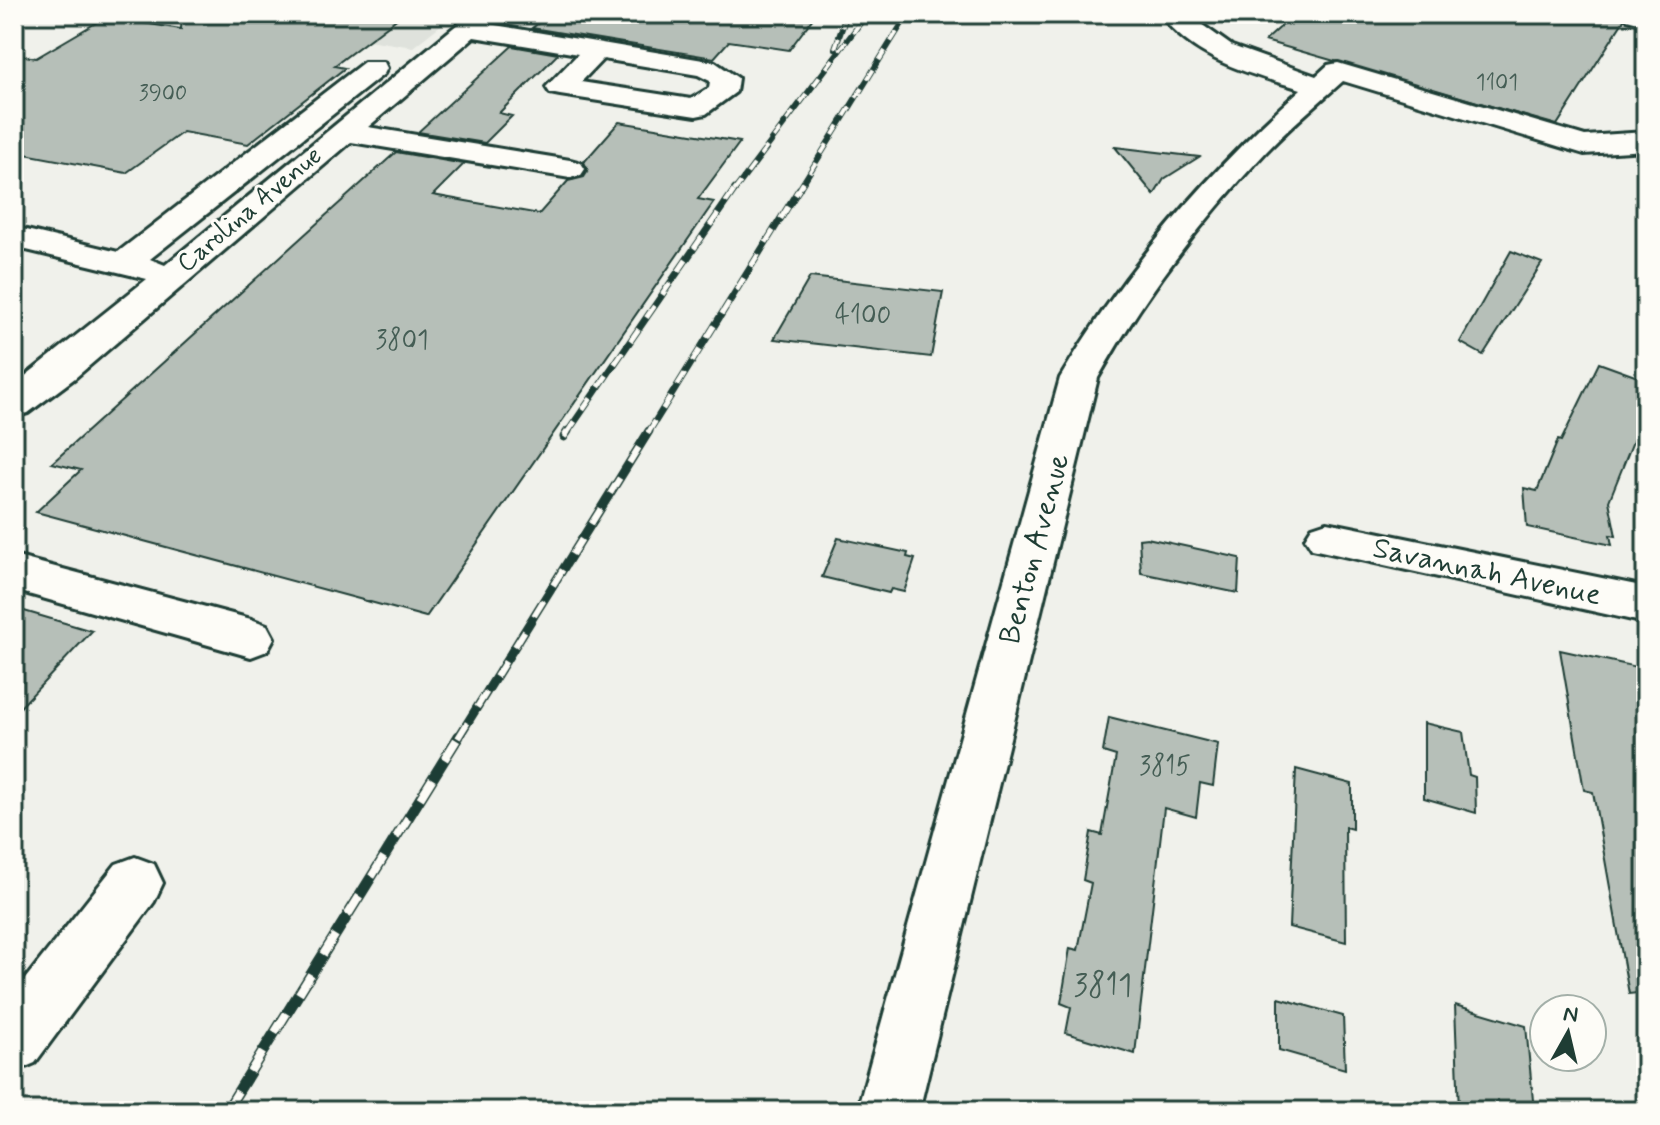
<svg xmlns="http://www.w3.org/2000/svg" width="1660" height="1125" font-family="Mynerve,sans-serif">
<style>
.built{fill:#dfe2dc}
.building{fill:#b6bfb8;stroke:#1f3d34;stroke-width:2}
.lines{fill:none;stroke-linecap:round;stroke-linejoin:round}
.minor-casing{stroke:#1f3d34;stroke-width:6}
.minor{fill:#fdfcf7;fill-rule:evenodd}
.rail-far3-casing{stroke:#1f3d34;stroke-width:6}
.rail-far2-casing{stroke:#1f3d34;stroke-width:7}
.rail-far1-casing{stroke:#1f3d34;stroke-width:9}
.rail-casing{stroke:#1f3d34;stroke-width:11}
.rail-far3{stroke:#fdfcf7;stroke-width:4;stroke-dasharray:11;stroke-linecap:butt}
.rail-far2{stroke:#fdfcf7;stroke-width:5;stroke-dasharray:14;stroke-linecap:butt}
.rail-far1{stroke:#fdfcf7;stroke-width:6;stroke-dasharray:18;stroke-linecap:butt}
.rail{stroke:#fdfcf7;stroke-width:8;stroke-dasharray:23;stroke-linecap:butt}
.labels{text-anchor:middle;dominant-baseline:central;stroke-width:6;stroke-linejoin:round;paint-order:stroke}
.far-number-label{font-size:22px;fill:#455e55}
.far-street-label{font-size:26px;fill:#1f3d34;stroke:#fdfcf7}
.number-label{font-size:26px;fill:#455e55}
.street-label{font-size:30px;fill:#1f3d34;stroke:#fdfcf7}
.near-number-label{font-size:32px;fill:#455e55}
</style>
<rect width="100%" height="100%" fill="#f0f1eb"/>
<filter id="ink" filterUnits="userSpaceOnUse"><feTurbulence type="fractalNoise" baseFrequency=".0125" numOctaves="2"/><feDisplacementMap in="SourceGraphic" scale="16" xChannelSelector="R" yChannelSelector="G"/><feConvolveMatrix kernelMatrix="1 2 1 2 8 2 1 2 1" color-interpolation-filters="sRGB"/></filter>
<g filter="url(#ink)">
<!-- built -->
<path class="built" d="M199,14H455L413,47Z"/>
<!-- building -->
<path class="building" d="M182,14H403L334,66L345,68L248,144L183,132L126,173L14,152V54L36,58L106,17L181,29Z
M551,14H816L789,50L729,41L714,58L532,28Z
M1295,14H1620L1624,20L1557,125L1265,41Z
M512,46L558,54L499,113L512,116L485,143L418,132Z
M619,122L740,142L698,199L714,202L426,617L36,512L81,470L52,463L396,152L464,164L433,195L539,214L568,181L584,177L588,171L584,162Z
M1115,147L1199,157L1164,179L1154,195Z
M1511,251L1542,263L1483,355L1460,342Z
M810,277L943,292L931,357L774,339Z
M1599,363L1646,380V409L1609,501L1616,536L1610,535L1612,545L1527,527L1524,488L1537,491L1558,440L1561,441Z
M838,538L908,553L907,557L915,559L904,592L891,589L889,593L822,577Z
M1147,538L1240,558L1238,593L1141,573L1139,539Z
M14,608L92,631L14,714Z
M1560,650L1646,669V992L1629,994L1593,792L1584,790Z
M1109,717L1218,744L1213,786L1200,783L1196,817L1164,808L1135,1054L1066,1033L1071,1007L1061,1003L1070,948L1078,950L1091,883L1083,880L1091,832L1102,835L1116,756L1103,752Z
M1424,723L1463,732L1469,775L1475,777L1476,813L1424,798Z
M1296,769L1352,784V829L1345,827L1346,942L1289,927Z
M1279,998L1343,1016L1345,1069L1279,1050Z
M1455,1005L1526,1026L1534,1111H1459Z"/>
<g class="lines">
<!-- minor casing -->
<g class="minor-casing">
<path id="minor" d="M470,14H498L489,24L715,62L738,78L736,92L706,114L696,116L560,95L550,93L546,87L578,54L474,37L368,127L570,160L581,163L585,169L581,175L570,178L351,142L75,378L28,413L14,417V385L147,279L14,247V227L118,252L364,62H384L387,68L384,74L150,259L165,265ZM603,59L698,75L710,81L709,88L691,99L581,82Z
M1160,14H1187L1232,46L1316,76L1328,65L1338,63L1585,136L1646,132V150L1584,154L1343,81C1317,104 1290,127 1266,152C1202,220 1143,297 1098,378L919,1111H857L1060,378C1124,270 1208,172 1301,89C1252,75 1192,59 1160,14Z
M1623,14H1646V24L1627,19Z
M1327,522L1646,587V623L1312,549L1305,538L1312,527Z
M14,556L251,619L267,625L274,638L267,651L251,657L14,590Z
M135,857L154,864L163,883L154,902L35,1063L14,1072V993L116,864Z"/>
</g>
<!-- minor -->
<use href="#minor" class="minor"/>
<!-- rail-far3 casing -->
<g class="rail-far3-casing">
<path id="rail-far3" d="M835,48L847,14
M734,191L867,14
M798,191L908,14"/>
</g>
<!-- rail-far2 casing -->
<g class="rail-far2-casing">
<path id="rail-far2" d="M567,433L735,189
M648,433L799,189"/>
</g>
<!-- rail-far1 casing -->
<g class="rail-far1-casing">
<path id="rail-far1" d="M564,437L568,431
M458,738L649,431"/>
</g>
<!-- rail casing -->
<g class="rail-casing">
<path id="rail" d="M226,1111L459,736"/>
</g>
<!-- rail-far3 -->
<use href="#rail-far3" class="rail-far3"/>
<!-- rail-far2 -->
<use href="#rail-far2" class="rail-far2"/>
<!-- rail-far1 -->
<use href="#rail-far1" class="rail-far1"/>
<!-- rail -->
<use href="#rail" class="rail"/>
</g>
</g>
<g class="labels">
<!-- far-number labels -->
<g class="far-number-label">
<text x="1497" y="83">1101</text>
<text x="163" y="94">3900</text>
</g>
<!-- far-street labels -->
<g class="far-street-label">
<text transform="translate(250 210) rotate(-40)">Carolina Avenue</text>
</g>
<!-- number labels -->
<g class="number-label">
<text x="863" y="316">4100</text>
<text x="402" y="341">3801</text>
<text x="1165" y="767">3815</text>
</g>
<!-- street labels -->
<g class="street-label">
<text transform="translate(1035 549) rotate(-75)">Benton Avenue</text>
<text transform="translate(1487 572) rotate(12)">Savannah Avenue</text>
</g>
<!-- near-number labels -->
<g class="near-number-label">
<text x="1103" y="986">3811</text>
</g>
</g>
<!-- margin -->
<rect width="1660" height="1125" fill="none" stroke="#fdfcf7" stroke-width="48"/>
<rect x="24" y="24" width="1612" height="1077" fill="none" stroke="#1f3d34" stroke-width="3" filter="url(#ink)"/>
<!-- north arrow -->
<g transform="translate(1568 1033) rotate(8)"><circle r="38" fill="#fdfcf7" stroke="#a4b0a9" stroke-width="2"/>
<path d="M0-6L14 30L0 20L-14 30Z" fill="#1f3d34"/>
<text y="-12" font-size="22" font-weight="bold" text-anchor="middle" fill="#1f3d34">N</text>
</g>
</svg>
